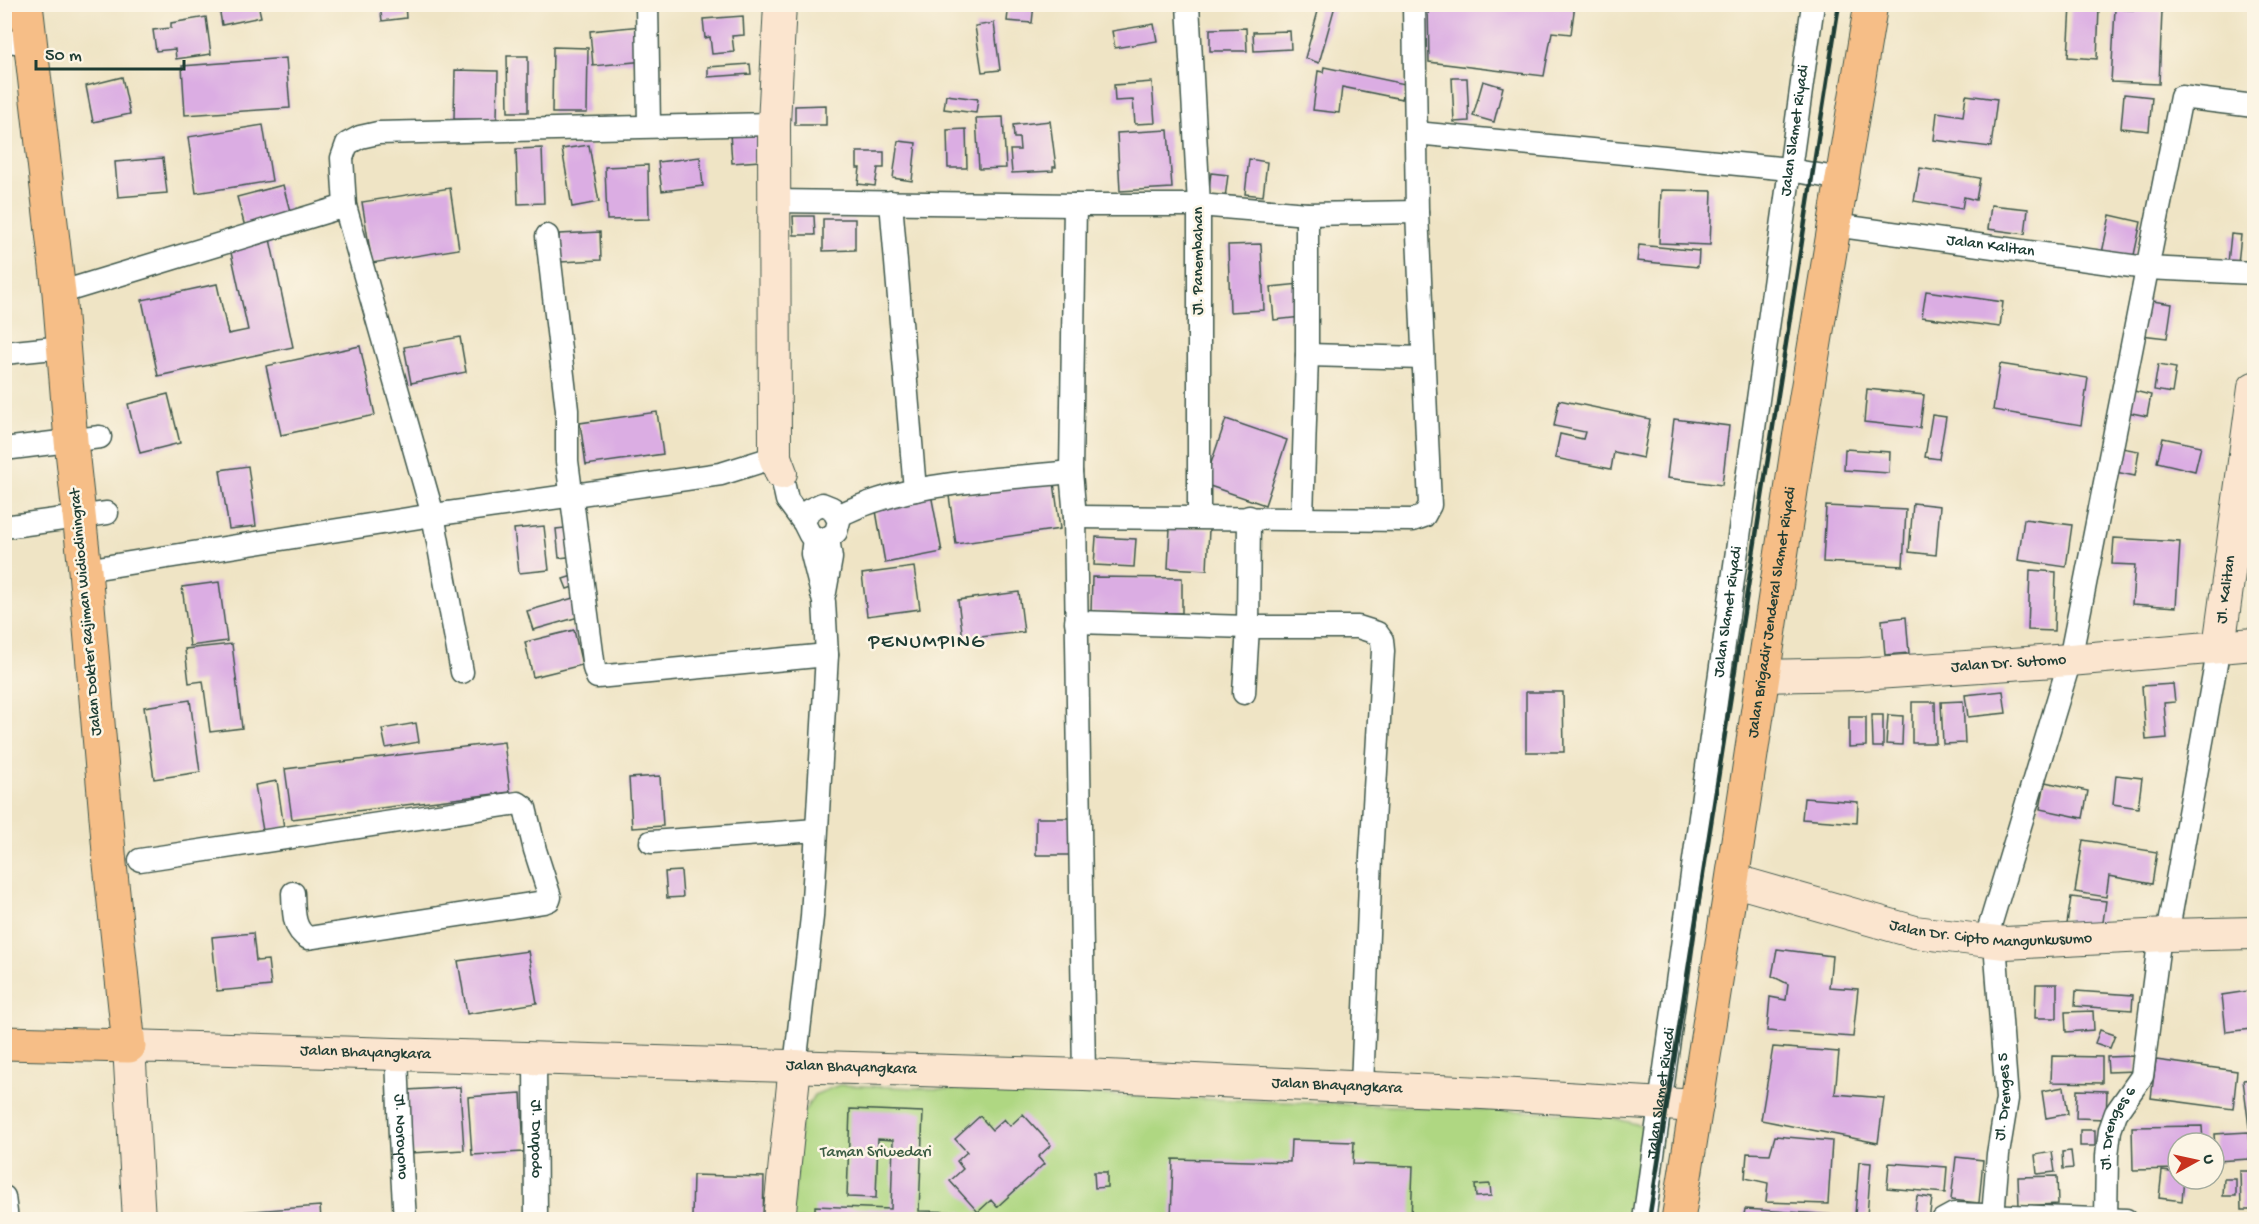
<svg xmlns="http://www.w3.org/2000/svg" width="2259" height="1224" font-family="'Gochi Hand',sans-serif">
<style>
.green{fill:#afd782;stroke:#678a5b;stroke-width:1.5}
.building{fill:#dbade3}
.lines{fill:none;stroke-linecap:round;stroke-linejoin:round}
.street-casing{stroke:#3e564a;stroke-width:25}
.secondary-casing{stroke:#3e564a;stroke-width:34}
.primary-casing{stroke:#3e564a;stroke-width:35}
.street{stroke:#fff;stroke-width:22}
.secondary{stroke:#fbe5cf;stroke-width:32}
.primary{stroke:#f6be87;stroke-width:33}
.rail{stroke:#1f3d34;stroke-width:4.5}
.labels{text-anchor:middle;dominant-baseline:central;stroke-width:5;stroke-linejoin:round;paint-order:stroke}
.street-label{font-size:16px;fill:#1f3d34;stroke:#fcf5e5}
.park-label{font-size:16px;fill:#3c5c44;stroke:#fcf5e5}
.quarter-label{font-size:20px;letter-spacing:1.5px;fill:#1f3d34;stroke:#fcf5e5}
</style>
<rect width="100%" height="100%" fill="#fcf5e5"/>
<filter id="ink" filterUnits="userSpaceOnUse"><feTurbulence type="fractalNoise" baseFrequency=".0167" numOctaves="2"/><feDisplacementMap in="SourceGraphic" scale="12" xChannelSelector="R" yChannelSelector="G"/><feConvolveMatrix kernelMatrix="1 2 1 2 8 2 1 2 1" color-interpolation-filters="sRGB"/></filter>
<filter id="wash" filterUnits="userSpaceOnUse"><feTurbulence type="fractalNoise" baseFrequency=".008" numOctaves="4" result="noise"/><feDisplacementMap in="SourceGraphic" scale="24" xChannelSelector="R" yChannelSelector="G"/><feGaussianBlur stdDeviation="1.35" result="paint"/><feColorMatrix in="noise" values="0 0 0 0 0 0 0 0 0 0 0 0 0 0 0 0 0 1.4 0 .05"/><feComposite in="paint" operator="in"/></filter>
<g filter="url(#wash)">
<rect width="100%" height="100%" fill="#efe4c5"/>
<!-- green -->
<path class="green" d="M839,1085L1599,1114L1643,1126L1649,1134L1637,1219L792,1220L801,1117L814,1095Z"/>
<g id="blocks">
<!-- building -->
<path class="building" d="M234,4H258L261,17L222,25L219,7Z
M380,4H405L406,18L382,21Z
M1009,4H1034L1032,23L1007,21Z
M1320,4L1335,6L1319,63L1305,58Z
M1428,4H1575L1571,34L1552,32L1544,76L1429,62Z
M2071,6L2099,8L2097,59L2068,57Z
M2115,9L2162,11L2159,84L2111,82Z
M743,16L744,35L732,36L734,52L712,54L710,37L705,38L703,19Z
M206,17L211,54L176,59L175,49L156,51L153,30L171,28V23Z
M994,23L1000,70L982,72L975,26Z
M1154,24L1157,41L1115,48L1112,31Z
M642,26L645,61L593,66L590,31Z
M1246,28L1247,51H1210V29Z
M1290,31L1291,49L1254,51L1253,32Z
M553,47L588,48L587,113H552Z
M507,56H528V112H508Z
M286,58L290,108L185,115L182,66Z
M750,64L751,74L708,77V67Z
M1324,67L1405,84L1402,99L1342,87L1339,113L1313,110L1318,71L1323,72Z
M455,70L498,71L497,120L454,119Z
M122,77L130,114L93,122L86,86Z
M1452,78H1467L1469,121L1454,122Z
M1483,81L1503,87L1494,122L1473,116Z
M1152,82L1155,123L1135,124L1133,100L1115,101L1114,85Z
M2124,94L2152,97L2149,131L2121,128Z
M946,95L978,99L976,113L944,109Z
M1966,95L1997,99L1991,147L1934,140L1937,112L1963,116Z
M826,105V125H795V106Z
M1003,117L1006,168L979,169L976,118Z
M1050,121L1056,167H1053V171L1012,173L1010,150H1020L1019,138H1014L1013,125Z
M263,125L272,181L196,193L188,137Z
M966,129L967,168H948L947,130Z
M1168,130L1172,188L1120,191L1117,133Z
M758,131L760,161L732,163L730,133Z
M898,141L916,143L912,181L893,178Z
M589,145L599,202L572,207L562,149Z
M542,148L544,203L518,204L516,149Z
M857,152H884V168H878L875,186L858,184L860,168H857Z
M700,157L703,186L662,191L658,162Z
M163,158L167,193L118,197L115,162Z
M1249,159L1267,162L1263,196L1245,194Z
M648,165L649,219L607,220L605,167Z
M1920,168L1980,178L1976,200L1964,197L1962,209L1914,201Z
M1211,173L1228,175L1225,198L1208,196Z
M283,185L291,215L245,227L237,197Z
M450,188L459,249L372,263L362,202Z
M1661,190L1712,191L1710,245L1659,243Z
M1991,205L2028,209L2025,234L1988,229Z
M2110,215L2141,222L2133,260L2102,253Z
M793,216H814L815,235H794Z
M823,219H855V250L823,251Z
M600,232L601,260L560,262L559,234Z
M2231,234L2241,235L2238,264L2228,263Z
M270,239L293,347L158,376L142,300L217,284L228,334L248,330L230,248Z
M1261,244L1264,310L1230,312L1228,245Z
M1639,245L1699,251L1698,267L1637,261Z
M1300,284L1302,317L1274,320L1271,287Z
M1926,291L2003,302L2000,327L1922,317Z
M2146,300L2172,304L2167,338L2141,335Z
M460,337L466,372L411,383L404,347Z
M360,346L375,415L281,435L266,366Z
M2000,364L2088,378L2081,425L1993,410Z
M2158,365L2176,368L2172,393L2154,390Z
M1867,389L1924,395L1920,428L1864,422Z
M2126,389L2151,395L2147,416L2122,411Z
M168,394L180,443L140,453L128,404Z
M1559,400L1650,419L1643,458L1614,452L1611,469L1555,458L1560,434L1583,439L1585,432L1554,426Z
M657,412L663,454L586,465L580,423Z
M1932,415L1946,417L1939,459L1925,457Z
M1226,419L1287,440L1265,505L1204,484Z
M1674,419L1729,426L1722,485L1667,478Z
M2163,438L2201,446L2195,471L2157,462Z
M2116,447L2139,451L2135,476L2111,471Z
M1845,449L1890,452L1889,473L1844,470Z
M248,466L256,526L229,529L220,470Z
M1054,482L1060,529L956,544L949,496Z
M931,494L942,552L885,563L875,505Z
M1913,503L1940,506L1936,555L1909,552Z
M1826,506L1906,510L1903,566L1823,562Z
M2024,519L2072,525L2066,567L2018,560Z
M544,526L549,570L519,573L514,529Z
M574,527L576,556L559,558L556,529Z
M1170,527L1209,529L1207,570L1168,568Z
M1096,537L1136,539L1134,567L1094,565Z
M2114,538L2180,542L2176,607L2132,604L2135,565L2112,564Z
M914,567L920,609L867,616L862,574Z
M2030,570L2056,572L2054,631L2028,630Z
M579,574L582,584L567,589L563,579Z
M1092,577L1182,578V613L1091,612Z
M219,582L227,641L190,646L182,587Z
M1019,592L1024,632L963,639L958,600Z
M577,597L582,616L533,630L527,611Z
M1906,617L1909,653L1885,655L1882,620Z
M574,630L582,665L533,677L525,642Z
M232,644L242,728L210,732L203,681L189,683L185,649Z
M2173,684L2175,702L2164,703L2167,738L2146,740L2142,686Z
M2003,691L2006,713L1968,717L1965,695Z
M1526,692H1563L1564,752H1526Z
M190,700L200,772L154,779L144,707Z
M1963,701L1965,743L1943,744L1941,702Z
M1912,702H1935L1936,743H1912Z
M1872,715H1883V747H1873Z
M1888,715L1903,716L1902,745L1886,744Z
M1849,717H1866V746L1849,747Z
M416,723L419,742L386,748L382,729Z
M504,742L510,792L292,819L285,769Z
M2116,775L2142,778L2138,808L2113,804Z
M660,776L663,826L632,828L629,778Z
M277,781L284,828L263,831L255,785Z
M2045,782L2088,791L2083,818L2040,809Z
M1804,798L1858,802L1857,823L1802,819Z
M1036,818H1071V855H1036Z
M2083,840L2157,852L2152,884L2109,876L2106,897L2075,892Z
M681,871L683,897L667,898L665,872Z
M2071,897L2106,901L2102,929L2067,924Z
M253,933L256,961L268,960L271,986L217,991L212,937Z
M1777,949L1832,956L1829,987L1858,989L1853,1037L1767,1031L1770,997L1786,1000L1788,984L1772,976Z
M528,951L537,1003L467,1014L458,961Z
M2036,984H2057V1018H2035Z
M2076,991L2133,995L2132,1010L2075,1006Z
M2248,991L2252,1029L2226,1032L2222,995Z
M2093,1011L2094,1030L2066,1032L2065,1012Z
M2100,1030L2115,1035L2110,1048L2095,1043Z
M1773,1047L1839,1052L1835,1094L1884,1098L1878,1143L1761,1120Z
M2052,1056L2102,1057V1083L2051,1082Z
M2135,1056L2136,1071L2108,1072L2107,1057Z
M2156,1060L2237,1071L2233,1109L2151,1098Z
M2254,1079V1126L2249,1127L2243,1080Z
M460,1087L464,1150L410,1153L407,1090Z
M2064,1087L2068,1114L2046,1118L2042,1091Z
M2077,1090L2107,1091L2106,1119L2076,1118Z
M521,1093L524,1152L472,1155L468,1097Z
M850,1109L923,1112L919,1211L963,1212L962,1220H815V1206L891,1209L893,1140L878,1139L876,1198L847,1197Z
M1023,1114L1051,1145L1038,1157L1044,1164L997,1207L991,1200L978,1212L950,1181L963,1169L957,1161L967,1152L955,1139L980,1116L992,1130L1004,1119L1010,1126Z
M2202,1126L2203,1143H2178V1169L2133,1170L2132,1127Z
M2080,1130H2095V1146H2080Z
M2248,1132L2250,1159L2216,1161L2214,1134Z
M1775,1136L1832,1141L1828,1204L1766,1202L1768,1183L1745,1178L1747,1153L1770,1154Z
M1291,1140L1354,1142L1353,1164L1413,1166L1411,1220H1171L1173,1159L1290,1162Z
M2071,1151L2073,1168L2063,1169L2062,1152Z
M2052,1152L2055,1172L2037,1174L2035,1155Z
M1956,1157L1983,1160L1979,1203L1951,1200Z
M1859,1162L1871,1163L1867,1216L1855,1215Z
M1889,1163L1947,1167L1945,1193L1887,1188Z
M2162,1171L2178,1173V1179H2184L2182,1201L2159,1198Z
M2240,1171H2254V1210H2241Z
M1094,1172H1107V1187L1095,1188Z
M693,1175L764,1177L763,1219L692,1217Z
M2057,1176L2058,1204L2019,1206L2018,1177Z
M2224,1179H2236V1196H2223Z
M1490,1184L1491,1196L1476,1197L1475,1185Z
M1917,1196L1932,1198L1929,1220H1914Z
M320,1206L321,1220H227V1213Z
M1745,1209L1835,1215L1834,1220H1743Z"/>
</g>
</g>
<g filter="url(#ink)">
<use href="#blocks" fill-opacity="0" stroke="#3e564a" stroke-width="1.5"/>
<g class="lines">
<!-- street casing -->
<g class="street-casing">
<g id="street">
<path d="M647,4L649,126"/>
<path d="M1188,4L1199,205V517"/>
<path d="M4,41L29,43"/>
<path d="M1416,133L1779,168L1841,179"/>
<path d="M773,201L1075,205H1199L1307,214L1417,212"/>
<path d="M891,202L915,490"/>
<path d="M1075,205L1071,472L1075,517L1084,1075"/>
<path id="s1" d="M1834,225L2146,268L2254,273"/>
<path d="M547,236L567,410V461L594,668L597,677L827,655"/>
<path d="M59,293L345,206"/>
<path d="M4,353L64,347"/>
<path d="M1307,355L1423,358"/>
<path d="M4,449L100,437"/>
<path d="M781,473L787,500L804,523L810,535L819,539L828,538L836,532L839,521L832,508L822,504L809,510L804,523"/>
<path d="M838,516C907,481 994,480 1071,472"/>
<path d="M1075,517L1413,520L1424,516L1430,505L1417,212L1414,4"/>
<path d="M1302,518L1307,355V214"/>
<path d="M4,527L107,513"/>
<path d="M85,570L433,515L721,474L775,457"/>
<path d="M825,592L831,558L828,538"/>
<path d="M1076,622L1248,627H1358L1377,633L1382,640L1383,651L1371,857L1362,1087"/>
<path d="M462,672L433,515L345,206L342,158L347,144L360,137L378,133L774,124"/>
<path d="M1244,693L1248,627L1249,517"/>
<path d="M651,842L816,830"/>
<path d="M140,860L518,803L525,808L535,850L550,897L549,900L544,902L308,938C292,929 294,909 293,893"/>
<path d="M2167,935L2219,647"/>
<path d="M1985,942L2070,660L2181,97L2254,106"/>
<path id="s2" d="M397,1055L400,1137L405,1220"/>
<path id="s3" d="M535,1058L536,1220"/>
<path d="M795,1066L812,917L827,655L824,602L812,554L814,538"/>
<path d="M4,1197L7,1220"/>
<path id="s4" d="M1993,1216L1998,1154L2007,1099L1995,943"/>
<path id="s5" d="M2106,1219L2107,1156L2110,1130L2116,1113L2142,1076L2160,935"/>
<path id="s6" d="M1644,1220L1813,4"/>
<path d="M1943,1220L1954,1214L2126,1220"/>
</g>
</g>
<!-- secondary casing -->
<g class="secondary-casing">
<g id="secondary">
<path d="M780,4L774,124L775,457L781,473"/>
<path id="s7" d="M2219,647L2254,388"/>
<path id="s8" d="M1763,676L1861,674L2070,660L2254,644"/>
<path id="s9" d="M1732,880L1915,932L2005,943L2167,935L2254,933"/>
<path id="s10" d="M139,1220L129,1046L1084,1075L1482,1093L1697,1106"/>
<path d="M779,1220L795,1066"/>
</g>
</g>
<!-- primary casing -->
<g class="primary-casing">
<g id="primary">
<path d="M4,1043L129,1046L110,864L85,570L71,441L59,293L26,4"/>
<path id="s11" d="M1678,1220L1732,880L1797,451L1871,4"/>
</g>
</g>
<!-- street -->
<use href="#street" class="street"/>
<!-- secondary -->
<use href="#secondary" class="secondary"/>
<!-- primary -->
<use href="#primary" class="primary"/>
<!-- rail -->
<path class="rail" d="M1649,1220L1839,4"/>
</g>
</g>
<g class="labels">
<!-- street labels -->
<g class="street-label">
<text stroke="none"><textPath href="#s6" startOffset="1100">Jalan Slamet Riyadi</textPath></text>
<text stroke="none"><textPath href="#s1" startOffset="158">Jalan Kalitan</textPath></text>
<text transform="translate(1199 261) rotate(-90)">Jl. Panembahan</text>
<text stroke="none"><textPath href="#s7" startOffset="58">Jl. Kalitan</textPath></text>
<text transform="translate(87 612) rotate(-95)">Jalan Dokter Rajiman Widiodiningrat</text>
<text stroke="none"><textPath href="#s6" startOffset="614">Jalan Slamet Riyadi</textPath></text>
<text stroke="none"><textPath href="#s11" startOffset="615">Jalan Brigadir Jenderal Slamet Riyadi</textPath></text>
<text stroke="none"><textPath href="#s8" startOffset="246">Jalan Dr. Sutomo</textPath></text>
<text stroke="none"><textPath href="#s9" startOffset="266">Jalan Dr. Cipto Mangunkusumo</textPath></text>
<text stroke="none"><textPath href="#s10" startOffset="411">Jalan Bhayangkara</textPath></text>
<text stroke="none"><textPath href="#s10" startOffset="897">Jalan Bhayangkara</textPath></text>
<text stroke="none"><textPath href="#s10" startOffset="1383">Jalan Bhayangkara</textPath></text>
<text stroke="none"><textPath href="#s6" startOffset="128">Jalan Slamet Riyadi</textPath></text>
<text stroke="none"><textPath href="#s4" startOffset="120">Jl. Drenges 5</textPath></text>
<text stroke="none"><textPath href="#s5" startOffset="93">Jl. Drenges 6</textPath></text>
<text stroke="none"><textPath href="#s2" startOffset="82">Jl. Noroyono</textPath></text>
<text stroke="none"><textPath href="#s3" startOffset="81">Jl. Drupodo</textPath></text>
</g>
<!-- park labels -->
<g class="park-label">
<text x="876" y="1153">Taman Sriwedari</text>
</g>
<!-- quarter labels -->
<g class="quarter-label">
<text x="927" y="643">PENUMPING</text>
</g>
</g>
<!-- margin -->
<rect width="2259" height="1224" fill="none" stroke="#fcf5e5" stroke-width="24"/>
<!-- north arrow -->
<g transform="translate(2196 1161) rotate(82)"><circle r="28" fill="#fcf5e5" stroke="#a4ab9e" stroke-width="1.5"/>
<path d="M0-4.5L10 22L0 15L-10 22Z" fill="#c8321e"/>
<text y="-9" font-size="16" font-weight="bold" text-anchor="middle" fill="#1f3d34">U</text>
</g>
<!-- scale -->
<path d="M36 60v9h148v-9" fill="none" stroke="#1f3d34" stroke-width="3"/>
<text x="45" y="60" font-size="18" fill="#1f3d34" stroke="#fcf5e5" stroke-width="4.5" paint-order="stroke">50 m</text>
</svg>
